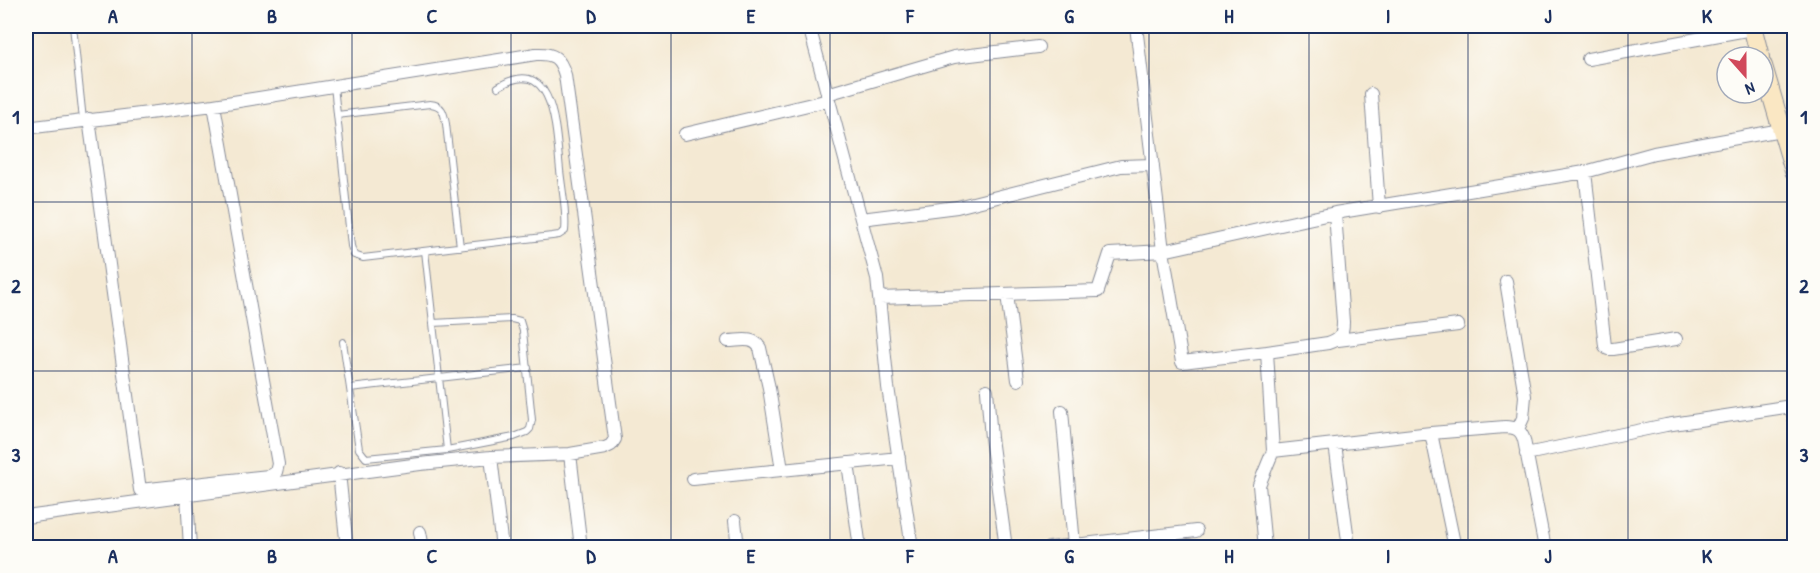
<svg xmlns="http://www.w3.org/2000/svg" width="1820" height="573" font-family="'Patrick Hand',sans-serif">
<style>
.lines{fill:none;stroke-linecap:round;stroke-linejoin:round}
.lane-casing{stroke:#888c98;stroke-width:8}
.street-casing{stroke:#888c98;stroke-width:14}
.secondary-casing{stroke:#888c98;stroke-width:20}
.lane{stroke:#fff;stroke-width:6}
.street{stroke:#fff;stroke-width:12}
.secondary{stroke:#fae7c3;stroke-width:18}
.grid{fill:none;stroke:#1b2f5e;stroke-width:1.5;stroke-opacity:0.55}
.neatline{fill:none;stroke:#1b2f5e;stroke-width:2}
.grid-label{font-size:20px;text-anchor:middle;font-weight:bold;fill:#1b2f5e}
</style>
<rect width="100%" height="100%" fill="#fdfcf7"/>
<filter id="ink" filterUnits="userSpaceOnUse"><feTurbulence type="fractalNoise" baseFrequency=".0167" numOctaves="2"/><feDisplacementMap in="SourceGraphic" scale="12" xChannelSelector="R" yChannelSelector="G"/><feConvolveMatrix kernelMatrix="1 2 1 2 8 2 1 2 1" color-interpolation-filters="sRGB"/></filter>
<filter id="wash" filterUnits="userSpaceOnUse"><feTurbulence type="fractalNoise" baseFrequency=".008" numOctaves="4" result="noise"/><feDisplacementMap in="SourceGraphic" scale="24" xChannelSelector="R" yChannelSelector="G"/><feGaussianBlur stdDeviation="1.35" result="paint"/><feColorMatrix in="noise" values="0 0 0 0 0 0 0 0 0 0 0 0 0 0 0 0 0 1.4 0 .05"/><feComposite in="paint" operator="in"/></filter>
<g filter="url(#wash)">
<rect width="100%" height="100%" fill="#f4e9d3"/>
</g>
<g filter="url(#ink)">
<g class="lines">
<!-- lane casing -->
<g class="lane-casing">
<path id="lane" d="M73,26L83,120
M334,86L351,246L354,255L363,258L552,236L559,235L565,231C567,212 562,190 560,170C556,135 556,51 498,87
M337,115L430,104C443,105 444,113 446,124L460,247
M425,251L447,450
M343,342L359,449L366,458L447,450L514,437L527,432L530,429L532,420L523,331L520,321L512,319L433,323
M350,388L528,368"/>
</g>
<!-- street casing -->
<g class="street-casing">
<path id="street" d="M809,26L877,278L888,387L912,548
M1136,26L1163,251L1182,362L1267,352L1273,451L1259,485L1265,548
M1588,59L1752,29
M827,94L954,57L1038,47
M1371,94L1379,207
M89,119L140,490L269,476L276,472L278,464L214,105
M26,128L214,105L536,54C554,53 560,58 565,75L615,439L611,445L605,448L570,454L491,457L420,464L26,517
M685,134L829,100
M1585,172L1605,346L1608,349H1613L1676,339
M861,219L957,207L1121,166L1153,165
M1506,281L1525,396L1523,418L1518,429
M1007,294L1018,380
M879,298L1098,291L1110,254L1163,251L1335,213L1585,172L1654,153L1781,130
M1338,340L1458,325
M728,341C740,341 753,336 760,348L769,388L782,470
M1267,352L1328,343C1340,339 1343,335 1343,322L1335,213
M987,390L991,438L1006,548
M1062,411L1074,545
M1431,433L1505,427C1516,427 1521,430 1524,440L1545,548
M1335,444L1349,548
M1273,451L1431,433L1455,548
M570,454L581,548
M1526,454L1666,425L1785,407L1793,412L1794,418
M491,457L502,548
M848,463L860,548
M339,473L347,548
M693,479L899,458
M187,495L190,548
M735,521L738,548
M420,532L423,548
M1049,548L1196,531"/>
</g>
<!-- secondary casing -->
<g class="secondary-casing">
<path id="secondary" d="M1752,26L1760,57
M1763,66L1794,171"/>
</g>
<!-- lane -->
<use href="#lane" class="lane"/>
<!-- street -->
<use href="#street" class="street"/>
<!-- secondary -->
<use href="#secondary" class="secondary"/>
</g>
</g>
<!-- grid -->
<path class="grid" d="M192,26V548M352,26V548M511,26V548M671,26V548M830,26V548M990,26V548M1149,26V548M1309,26V548M1468,26V548M1628,26V548M26,202H1794M26,371H1794"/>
<!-- margin -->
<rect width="1820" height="573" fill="none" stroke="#fdfcf7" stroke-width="66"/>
<!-- north arrow -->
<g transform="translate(1745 75) rotate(159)"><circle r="28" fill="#fdfcf7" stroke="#a3aaba" stroke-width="1.5"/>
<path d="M0-4.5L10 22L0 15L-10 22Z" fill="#d1495b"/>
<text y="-9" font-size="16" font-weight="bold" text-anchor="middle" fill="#1b2f5e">N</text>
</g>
<rect x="33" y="33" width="1754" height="507" class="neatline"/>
<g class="grid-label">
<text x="113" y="23">A</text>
<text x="272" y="23">B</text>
<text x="432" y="23">C</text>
<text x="591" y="23">D</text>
<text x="751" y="23">E</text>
<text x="910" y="23">F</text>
<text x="1069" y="23">G</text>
<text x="1229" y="23">H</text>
<text x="1388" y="23">I</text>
<text x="1548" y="23">J</text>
<text x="1707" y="23">K</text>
<text x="16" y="124">1</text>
<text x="1804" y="124">1</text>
<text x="16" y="293">2</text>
<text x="1804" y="293">2</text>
<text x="16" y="462">3</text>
<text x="1804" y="462">3</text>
<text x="113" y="563">A</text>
<text x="272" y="563">B</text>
<text x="432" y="563">C</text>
<text x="591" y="563">D</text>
<text x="751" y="563">E</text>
<text x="910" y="563">F</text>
<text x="1069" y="563">G</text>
<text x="1229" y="563">H</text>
<text x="1388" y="563">I</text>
<text x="1548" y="563">J</text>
<text x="1707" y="563">K</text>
</g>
</svg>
